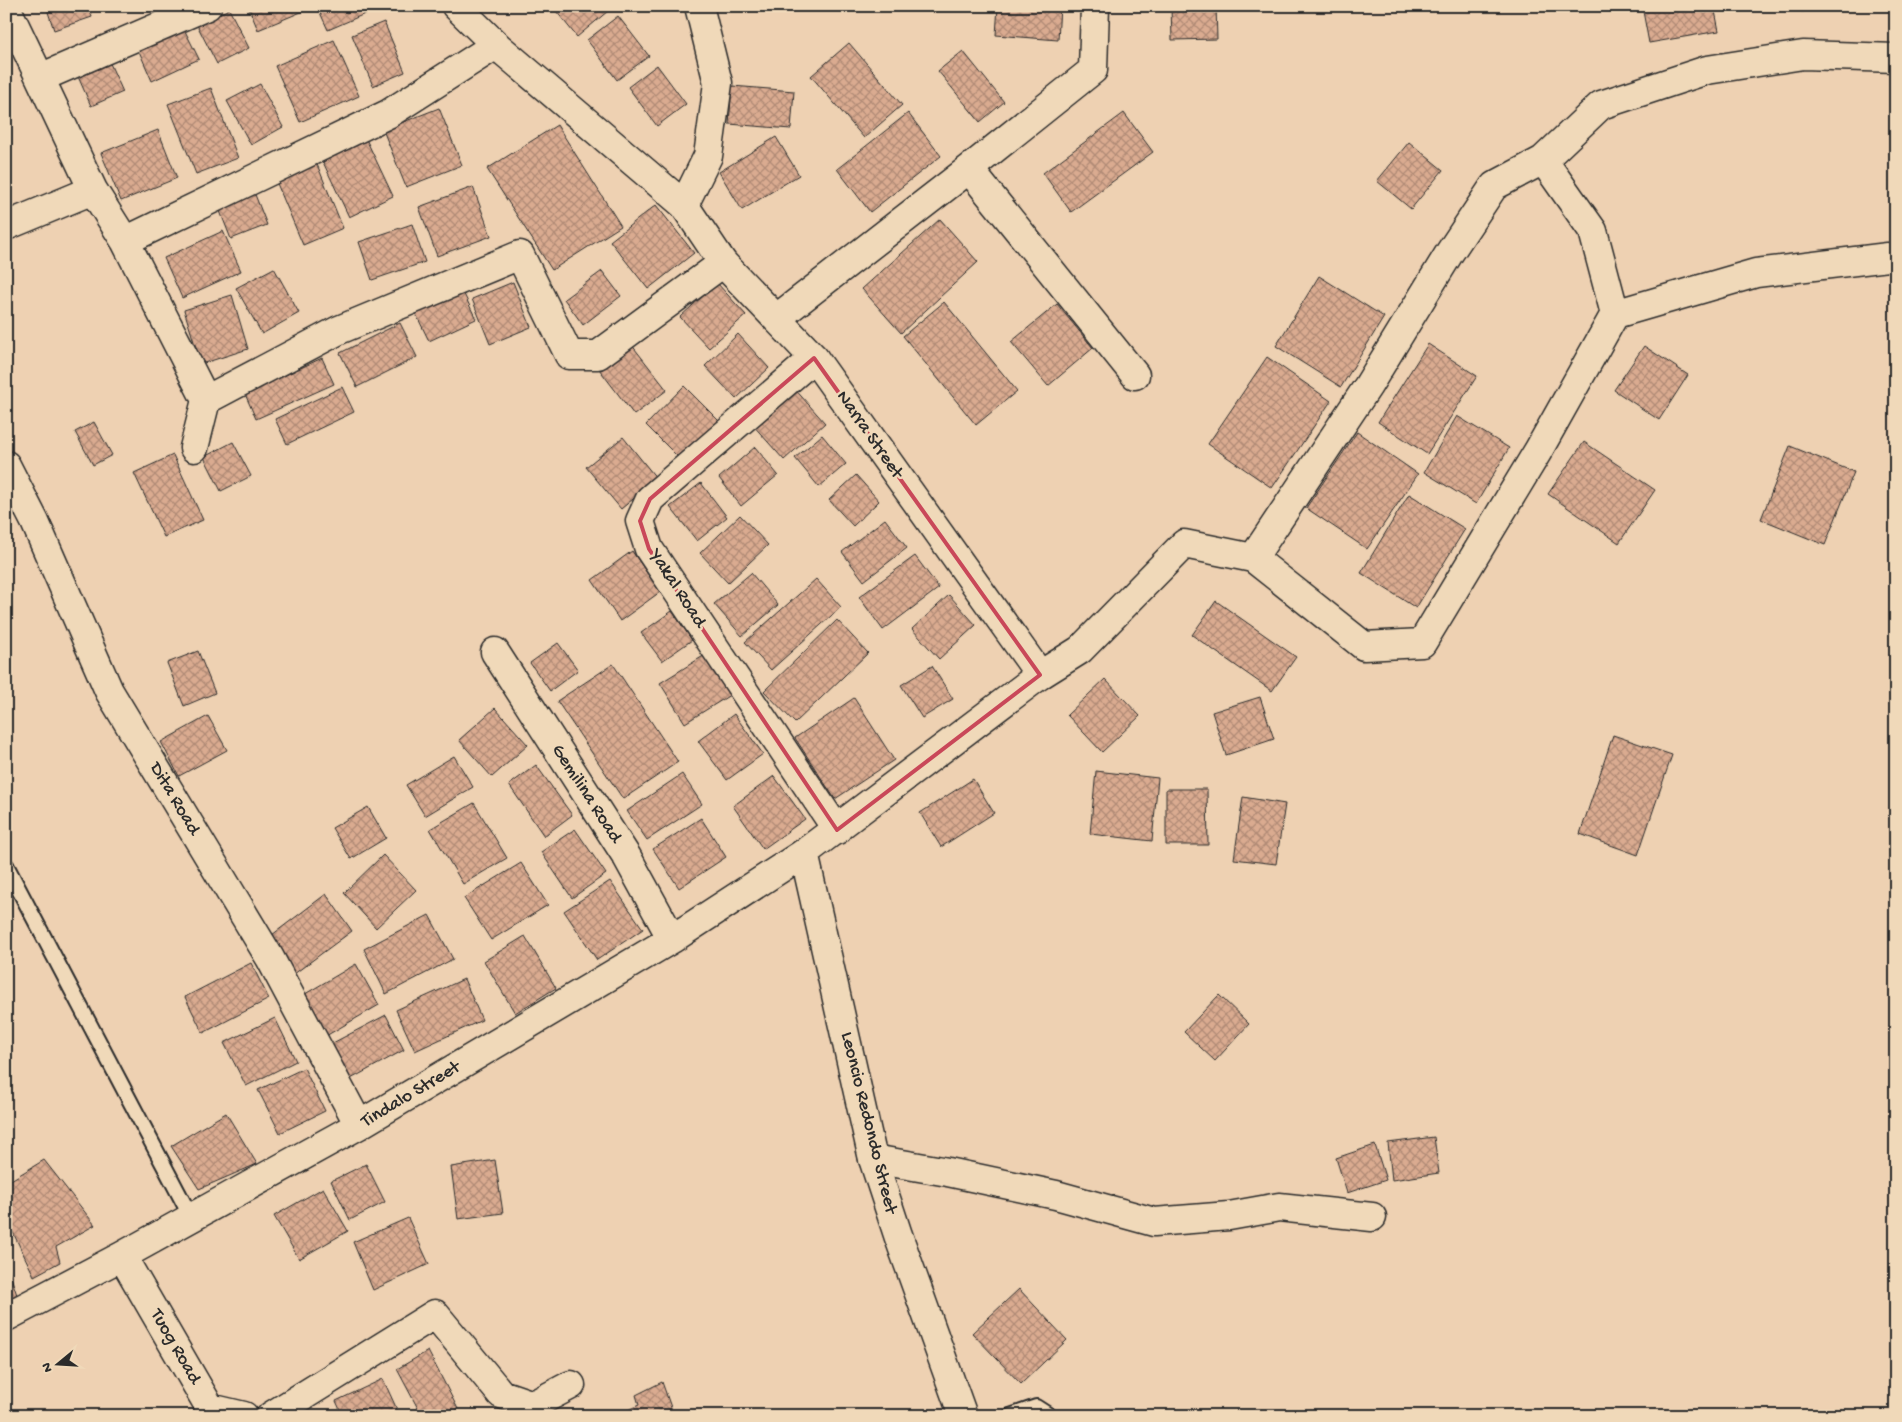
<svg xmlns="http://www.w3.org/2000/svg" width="1902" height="1422" font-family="'Gochi Hand',sans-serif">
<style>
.building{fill:url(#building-cross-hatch);stroke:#2b2b2b}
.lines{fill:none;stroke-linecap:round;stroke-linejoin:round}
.lane-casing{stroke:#2b2b2b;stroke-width:18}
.street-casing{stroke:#2b2b2b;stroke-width:31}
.secondary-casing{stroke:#2b2b2b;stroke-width:31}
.lane{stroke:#f0d9b9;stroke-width:14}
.street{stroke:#f0d9b9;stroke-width:28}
.secondary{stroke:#f0d9b9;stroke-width:28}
.marked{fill:none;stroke:#c94859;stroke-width:4;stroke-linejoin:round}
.labels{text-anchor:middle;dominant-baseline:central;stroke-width:5;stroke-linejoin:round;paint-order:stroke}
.street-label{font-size:19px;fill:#2b2b2b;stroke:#f0d9b9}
</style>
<defs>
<pattern id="building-cross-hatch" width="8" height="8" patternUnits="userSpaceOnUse" patternTransform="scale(1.25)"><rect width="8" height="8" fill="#daab90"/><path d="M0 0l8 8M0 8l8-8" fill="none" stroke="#b18b76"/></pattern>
</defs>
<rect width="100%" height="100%" fill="#eed1b2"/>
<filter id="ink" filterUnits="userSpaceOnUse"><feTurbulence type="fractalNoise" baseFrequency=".02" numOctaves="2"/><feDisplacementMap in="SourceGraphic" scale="10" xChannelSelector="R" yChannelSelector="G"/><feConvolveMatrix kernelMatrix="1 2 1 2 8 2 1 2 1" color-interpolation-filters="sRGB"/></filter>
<g filter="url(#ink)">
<!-- building -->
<path class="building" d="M46,6H88L92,17L54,30Z
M248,6H304L306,10L258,30Z
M317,6H383L328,30Z
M552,6H604L608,11L577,37Z
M998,6H1060L1058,40L996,35Z
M1171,6H1216L1217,39L1172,40Z
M1642,6H1714L1719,31L1649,43Z
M1800,6H1824L1802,12Z
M229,9L249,48L217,64L197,25Z
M618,16L649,56L617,80L587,40Z
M180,21L199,59L152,81L135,42Z
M384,22L405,72L373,86L352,35Z
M334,40L359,96L300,122L275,66Z
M849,43L902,105L864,138L811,76Z
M963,51L1004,102L980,122L938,71Z
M108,59L123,92L91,106L76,72Z
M657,65L686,104L657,126L628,87Z
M260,84L283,127L251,145L227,101Z
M732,86L794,91L791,129L729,124Z
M211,88L238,158L196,174L168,104Z
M439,108L462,165L406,187L383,130Z
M908,113L941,156L870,212L837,169Z
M1124,113L1153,152L1071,212L1043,173Z
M557,125L621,226L552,270L487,169Z
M158,130L177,178L121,201L101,153Z
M776,137L799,175L742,210L719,172Z
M366,139L393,196L349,217L322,160Z
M1409,142L1443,170L1411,209L1377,181Z
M314,157L343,228L303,245L273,174Z
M252,187L267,225L231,239L216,201Z
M473,187L491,236L437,256L419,207Z
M656,205L694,253L648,289L610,241Z
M940,219L978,262L901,333L862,289Z
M412,224L425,262L372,280L359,242Z
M223,231L241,271L182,298L164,258Z
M274,268L299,313L262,334L236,288Z
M602,271L621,296L583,325L564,299Z
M1319,276L1384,317L1341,387L1276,346Z
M513,282L531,327L490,344L472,299Z
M717,283L746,315L709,348L680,317Z
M462,290L476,319L429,341L415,312Z
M232,295L248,349L201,364L184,310Z
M944,302L1017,391L976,425L903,336Z
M1057,304L1093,348L1048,386L1011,342Z
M400,323L417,357L357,387L340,353Z
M738,334L769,368L736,399L705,366Z
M631,344L667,390L634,415L599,369Z
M1428,344L1477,376L1427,454L1378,422Z
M1644,346L1688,375L1659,420L1614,390Z
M1267,357L1331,401L1272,488L1208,444Z
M322,358L334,384L256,419L245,394Z
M684,386L720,422L682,461L646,425Z
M342,387L354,412L287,444L275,419Z
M793,387L825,423L784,460L752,424Z
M1457,416L1509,448L1476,504L1424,472Z
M94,422L112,455L93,465L75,432Z
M1357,432L1418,474L1367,549L1306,508Z
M822,435L846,464L819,487L795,458Z
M623,437L657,479L621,509L586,467Z
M233,442L251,476L221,491L204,457Z
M1584,442L1655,490L1619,543L1548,494Z
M1790,446L1854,472L1825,545L1761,519Z
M755,447L778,475L741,506L719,478Z
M173,455L203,520L164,537L134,473Z
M856,475L879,501L853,526L829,500Z
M701,483L727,517L697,541L670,507Z
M1409,494L1465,529L1416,608L1361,573Z
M740,515L768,545L728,583L700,553Z
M885,519L907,548L864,581L842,552Z
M632,551L660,592L620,621L592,580Z
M915,556L939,588L883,630L859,597Z
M751,573L778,605L742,636L714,604Z
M816,579L841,607L771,670L745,642Z
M949,595L976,625L939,659L912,629Z
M1216,601L1296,657L1272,691L1192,635Z
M672,611L692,640L662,661L641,633Z
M837,620L868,653L795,723L764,691Z
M558,643L578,670L550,691L530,663Z
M198,651L215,693L184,706L167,663Z
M705,655L730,695L685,723L660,683Z
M613,664L678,762L623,799L557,701Z
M932,666L953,699L922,718L901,685Z
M1105,679L1140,716L1102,752L1067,715Z
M1260,697L1274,739L1226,755L1212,712Z
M854,698L894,760L835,799L795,738Z
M495,708L528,745L492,777L459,740Z
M734,714L763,754L727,780L698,741Z
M208,716L227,750L179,776L161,742Z
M1613,735L1672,755L1638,855L1580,834Z
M454,756L473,787L425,816L406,785Z
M536,765L572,815L544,836L509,785Z
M1096,771L1158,778L1152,841L1090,834Z
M682,774L702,804L647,840L627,811Z
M774,776L805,819L763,849L733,806Z
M973,779L994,813L941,847L920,813Z
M1166,789H1207L1208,845H1166Z
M1243,797L1285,804L1276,864L1234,859Z
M474,803L507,858L463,884L430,829Z
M368,807L386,838L351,859L332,828Z
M701,818L726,857L679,888L653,849Z
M575,829L606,874L572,898L541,852Z
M383,855L416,890L376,928L344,893Z
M521,863L548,905L491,940L464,898Z
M610,881L643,929L597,960L564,911Z
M326,894L352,931L294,974L268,938Z
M429,915L453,959L386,994L364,949Z
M525,936L556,988L515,1013L484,961Z
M251,963L269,999L203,1033L185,997Z
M356,964L379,1005L324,1037L300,997Z
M464,979L482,1020L415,1051L396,1010Z
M1219,995L1249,1024L1215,1061L1184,1032Z
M386,1015L404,1050L347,1081L327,1046Z
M275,1018L296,1061L246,1086L224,1043Z
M304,1068L325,1111L280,1133L258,1090Z
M226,1113L257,1164L199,1189L171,1146Z
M1434,1137L1439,1173L1392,1180L1388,1143Z
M1375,1145L1386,1180L1347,1193L1336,1158Z
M44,1160L95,1225L56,1247L60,1262L34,1276L6,1218V1183Z
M495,1160L503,1213L458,1219L451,1167Z
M366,1164L385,1202L350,1220L331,1181Z
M323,1188L348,1231L299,1259L274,1216Z
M408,1218L429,1264L373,1290L353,1242Z
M6,1262L17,1295L6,1299Z
M1019,1289L1067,1340L1021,1384L972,1333Z
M428,1351L458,1409L445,1416H422L397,1369Z
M383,1379L400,1416H343L336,1401Z
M662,1382L674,1416H614L639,1405L636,1395Z"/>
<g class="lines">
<!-- lane casing -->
<g class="lane-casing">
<path id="lane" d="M6,865L191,1217
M1010,1416L1036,1407L1050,1416"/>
</g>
<!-- street casing -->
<g class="street-casing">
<path id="street" d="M6,7L40,78L207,6
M40,78L93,190
M1543,160L1593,231L1615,314
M969,169L1135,375
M684,205L708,156L718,83L699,6
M6,226L93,190L125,241L388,114L496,45
M125,241L206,400
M777,318L969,169L1093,70L1095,6
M814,358L650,499L640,521L649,549L837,830
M194,448L206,400L339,330L520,255L569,355H598L723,263
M6,465L35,522L109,691L270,958L359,1125
M1253,558L1364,646L1422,643L1538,451L1615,314L1756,273L1888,257
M495,652L627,857L672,939
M1040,675L1080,650L1184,544L1253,558L1368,386L1450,252L1494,186L1543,160L1601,105L1707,70L1803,55L1896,58
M873,1159L948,1172L1056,1195L1154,1222L1229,1216L1279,1207L1372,1217
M122,1256L210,1408L244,1416
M6,1317L122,1256L359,1125L672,939L804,853
M271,1416L435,1314L501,1394L533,1405L571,1385"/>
</g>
<!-- secondary casing -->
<g class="secondary-casing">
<path id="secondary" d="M456,6L496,45L684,205L723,263L814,358L1040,675L804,853L873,1159L898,1235L963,1416"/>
</g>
<!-- lane -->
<use href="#lane" class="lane"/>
<!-- street -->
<use href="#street" class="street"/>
<!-- secondary -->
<use href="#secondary" class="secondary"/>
</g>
</g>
<!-- marked area -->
<path class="marked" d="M814,358L1040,675L837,830L649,549L640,521L650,499Z"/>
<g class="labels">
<!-- street labels -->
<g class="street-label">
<text transform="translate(869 435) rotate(55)">Narra Street</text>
<text transform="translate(677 589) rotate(57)">Yakal Road</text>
<text transform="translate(586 794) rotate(57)">Gemilina Road</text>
<text transform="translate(174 799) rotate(59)">Dita Road</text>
<text transform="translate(411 1095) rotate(-31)">Tindalo Street</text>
<text transform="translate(868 1123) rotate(76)">Leoncio Redondo Street</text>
<text transform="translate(175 1347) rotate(60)">Tuog Road</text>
</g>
</g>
<!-- margin -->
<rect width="1902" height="1422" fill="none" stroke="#f0d9b9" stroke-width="25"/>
<rect x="12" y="12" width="1877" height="1397" fill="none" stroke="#2b2b2b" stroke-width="2" filter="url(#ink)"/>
<!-- north arrow -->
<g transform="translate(58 1364) rotate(252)" stroke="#f0d9b9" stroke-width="4" paint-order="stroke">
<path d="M0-4L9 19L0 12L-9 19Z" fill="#2b2b2b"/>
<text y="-8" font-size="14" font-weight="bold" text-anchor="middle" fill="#2b2b2b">N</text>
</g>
</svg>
